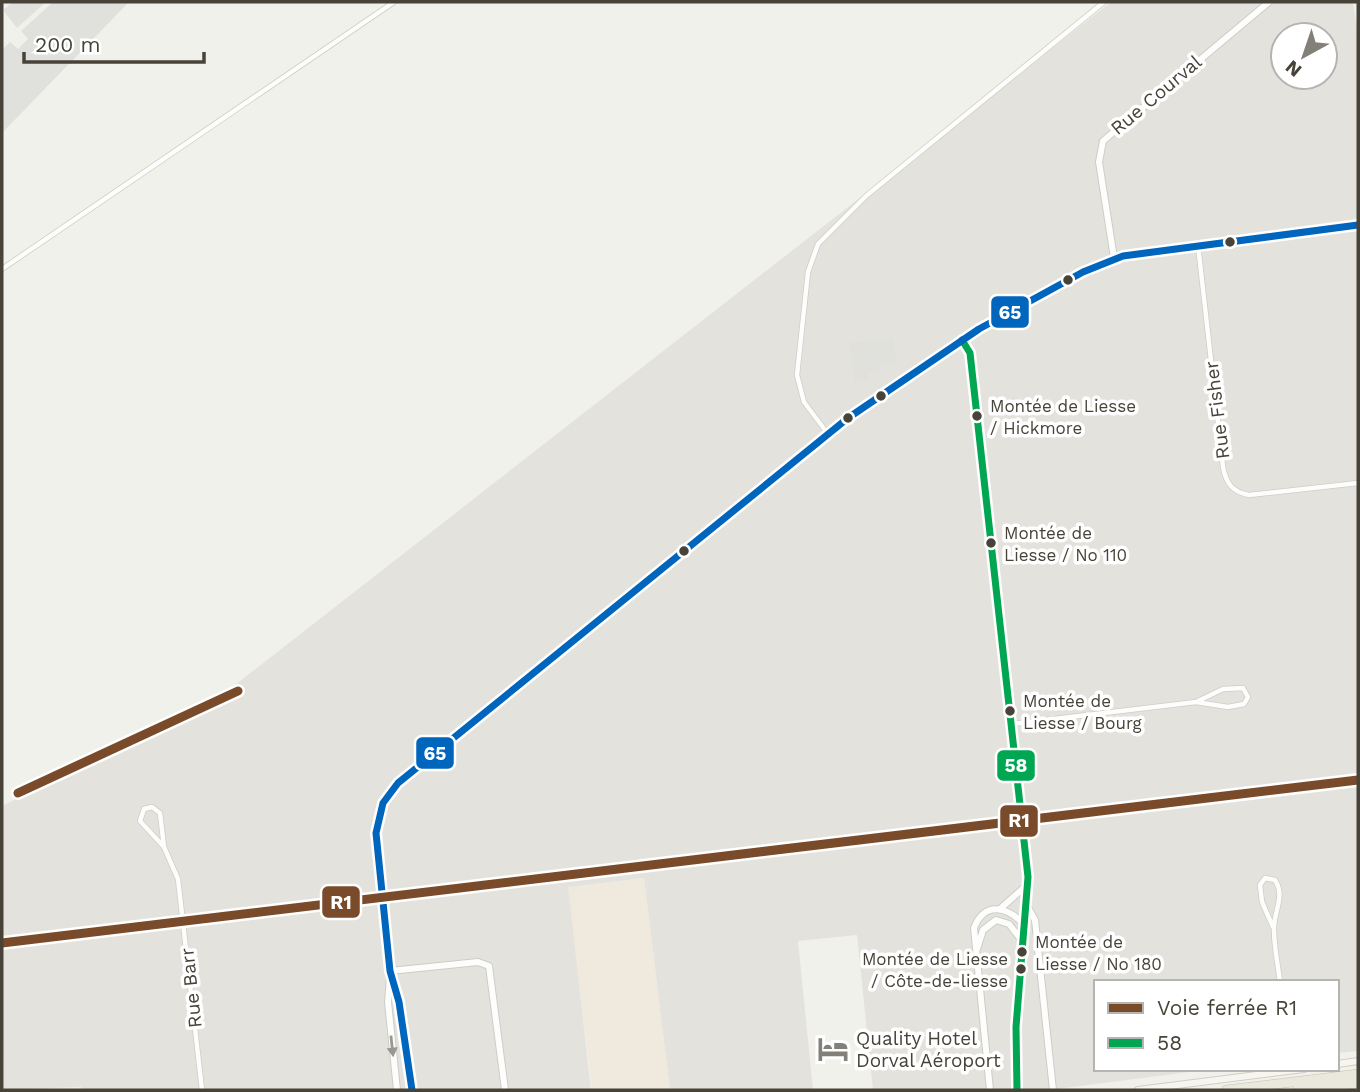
<svg xmlns="http://www.w3.org/2000/svg" width="1360" height="1092" font-family="'Work Sans',sans-serif">
<style>
.commercial{fill:#efeadd}
.industrial{fill:#e4e2dd;fill-rule:evenodd}
.parking{fill:#e0e0dc}
.lines{fill:none;stroke-linecap:round;stroke-linejoin:round}
.minor-casing{stroke:#cdcdc8;stroke-width:6}
.tertiary-casing{stroke:#cdcdc8;stroke-width:8}
.secondary-casing{stroke:#d0cec4;stroke-width:8}
.motorway-casing{stroke:#c7c0aa;stroke-width:10}
.minor{stroke:#fdfdfc;stroke-width:4.5}
.tertiary{stroke:#fdfdfc;stroke-width:6}
.secondary{stroke:#f6f5f0;stroke-width:6}
.motorway{stroke:#eae8dc;stroke-width:9}
.bus-1-casing{stroke:#fff;stroke-width:12}
.bus-2-casing{stroke:#fff;stroke-width:12}
.bus-1{stroke:#00a651;stroke-width:7}
.bus-2{stroke:#0065bd;stroke-width:7}
.rail-1-casing{stroke:#fff;stroke-width:14}
.rail-1{stroke:#7a4b2a;stroke-width:9}
.oneway{fill:#999791}
.bus-dot{fill:#474339;stroke:#fff;stroke-width:2.5}
.labels{text-anchor:middle;dominant-baseline:central;stroke-width:7;stroke-linejoin:round;paint-order:stroke}
.bus-label{font-size:17px;fill:#474339;stroke:#fff;text-anchor:start}
.street-label{font-size:19px;fill:#474339;stroke:#fff}
.poi-label{font-size:19px;fill:#474339;stroke:#fff;text-anchor:start}
.line-badge{stroke:#fff;stroke-width:2.5}
.badge-label{font-size:19px;text-anchor:middle;font-weight:bold;fill:#fff}
</style>
<rect width="100%" height="100%" fill="#f1f1ec"/>
<!-- commercial -->
<path class="commercial" d="M644,878L670,1090H592L567,887Z"/>
<!-- industrial -->
<path class="industrial" d="M1111,2L1353,3L1358,34V1051L1337,1053V982H1096V1069H1213L1049,1090H873L857,935L798,941L813,1090H670L644,878L568,887L591,1090H82L81,1087L4,1090L2,806L217,699ZM1283,35H1325V77H1283Z"/>
<!-- parking -->
<path class="parking" d="M13,2H46L17,28L3,10Z
M53,2H129L2,133V50L10,42L18,49L28,39L21,31Z
M893,338L896,363L879,365L880,371L869,372V379L855,381L850,343Z"/>
<g class="lines">
<!-- minor casing -->
<g class="minor-casing">
<path id="minor" d="M1198,245L1223,467C1226,483 1232,492 1249,495L1358,483
M2,269L394,2
M828,434L804,402L797,375L808,272L818,244L866,196L1104,2
M1011,724L1196,702L1228,707L1244,704L1248,697L1243,688L1223,689L1196,702
M164,847L140,821L144,809L152,807L160,813L164,847L178,879L202,1090
M1273,927L1262,902L1260,885L1265,878L1275,880C1286,897 1273,912 1274,930C1274,947 1278,965 1280,982"/>
</g>
<!-- tertiary casing -->
<g class="tertiary-casing">
<path id="tertiary" d="M1114,258L1099,162L1103,141L1269,2
M962,340L970,353L1028,877L1016,1027L1017,1090
M1026,904L1035,920L1053,1090
M1001,908L1028,884
M977,949L983,930L996,920L1009,924L1023,942
M390,971L478,962L489,966L505,1090
M390,977L388,1002L397,1090
M412,1090L399,1002L390,971L376,833L383,803L398,783L848,418L979,329L1083,272L1123,256L1358,225
M990,1090L974,928C985,900 1009,907 1025,926"/>
</g>
<!-- secondary casing -->
<g class="secondary-casing">
<path id="secondary" d="M1337,1064L1358,1061
M1138,1090L1304,1069"/>
</g>
<!-- motorway casing -->
<g class="motorway-casing">
<path id="motorway" d="M1226,1090L1358,1074
M1297,1090L1358,1083"/>
</g>
<!-- minor -->
<use href="#minor" class="minor"/>
<!-- tertiary -->
<use href="#tertiary" class="tertiary"/>
<!-- secondary -->
<use href="#secondary" class="secondary"/>
<!-- motorway -->
<use href="#motorway" class="motorway"/>
<!-- bus-1 casing -->
<g class="bus-1-casing">
<path id="bus-1" d="M962,340L970,353L1028,877L1016,1027L1017,1090"/>
</g>
<!-- bus-2 casing -->
<g class="bus-2-casing">
<path id="bus-2" d="M412,1090L399,1002L390,971L376,833L383,803L398,783L848,418L979,329L1083,272L1123,256L1358,225"/>
</g>
<!-- bus-1 -->
<use href="#bus-1" class="bus-1"/>
<!-- bus-2 -->
<use href="#bus-2" class="bus-2"/>
<!-- rail-1 casing -->
<g class="rail-1-casing">
<path id="rail-1" d="M18,793L238,691
M2,943L1358,780"/>
</g>
<!-- rail-1 -->
<use href="#rail-1" class="rail-1"/>
</g>
<!-- one-way arrows -->
<defs><path id="oneway-solid" d="M-6-.8H1V-3.2L6.5 0L1 3.2V.8H-6Z" transform="scale(1.75)"/></defs>
<use class="oneway" href="#oneway-solid" transform="translate(392 1046) rotate(84)"/>
<!-- icons -->
<defs>
<g id="hotel-bare" transform="scale(2.415)"><path d="M-6-4.5h1.5V1H6V5H4.5V3h-9V5H-6ZM-4 0a1.8 1.8 0 1 1 3.6 0ZM.5 0V-2.5h3Q6-2.5 6 0Z" fill="#828078" stroke="#fff" stroke-width="2.5" paint-order="stroke"/></g>
</defs>
<g fill-rule="evenodd">
<use href="#hotel-bare" x="833" y="1049"/>
</g>
<!-- markers -->
<g class="bus-dot">
<circle cx="1230" cy="242" r="6"/>
<circle cx="1068" cy="280" r="6"/>
<circle cx="881" cy="396" r="6"/>
<circle cx="977" cy="416" r="6"/>
<circle cx="848" cy="418" r="6"/>
<circle cx="991" cy="543" r="6"/>
<circle cx="684" cy="551" r="6"/>
<circle cx="1010" cy="711" r="6"/>
<circle cx="1022" cy="952" r="6"/>
<circle cx="1021" cy="969" r="6"/>
</g>
<g class="labels">
<!-- bus labels -->
<g class="bus-label">
<text x="990" y="406">Montée de Liesse<tspan x="990" dy="22">/ Hickmore</tspan></text>
<text x="1004" y="533">Montée de<tspan x="1004" dy="22">Liesse / No 110</tspan></text>
<text x="1023" y="701">Montée de<tspan x="1023" dy="22">Liesse / Bourg</tspan></text>
<text x="1035" y="942">Montée de<tspan x="1035" dy="22">Liesse / No 180</tspan></text>
<text x="1008" y="959" text-anchor="end">Montée de Liesse<tspan x="1008" dy="22">/ Côte-de-liesse</tspan></text>
</g>
<!-- street labels -->
<g class="street-label">
<text transform="translate(1156 95) rotate(-40)">Rue Courval</text>
<text transform="translate(1217 410) rotate(-97)">Rue Fisher</text>
<text transform="translate(191 988) rotate(-96)">Rue Barr</text>
</g>
<!-- poi labels -->
<g class="poi-label">
<text x="856" y="1038">Quality Hotel<tspan x="856" dy="22">Dorval Aéroport</tspan></text>
</g>
</g>
<g class="line-badge">
<rect x="990" y="295" width="40" height="34" rx="7" fill="#0065bd"/>
<rect x="415" y="736" width="40" height="34" rx="7" fill="#0065bd"/>
<rect x="996" y="749" width="40" height="33" rx="7" fill="#00a651"/>
<rect x="999" y="804" width="40" height="34" rx="7" fill="#7a4b2a"/>
<rect x="321" y="885" width="40" height="34" rx="7" fill="#7a4b2a"/>
</g>
<g class="badge-label">
<text x="1010" y="319">65</text>
<text x="435" y="760">65</text>
<text x="1016" y="772">58</text>
<text x="1019" y="827">R1</text>
<text x="341" y="909">R1</text>
</g>
<!-- border -->
<rect width="1360" height="1092" fill="none" stroke="#474339" stroke-width="7"/>
<!-- legend -->
<rect x="1094" y="980" width="245" height="91" fill="#ffffff" stroke="#b5b4b0" stroke-width="2"/>
<rect x="1108" y="1003" width="35" height="10" fill="#7a4b2a" stroke="#b5b4b0" stroke-width="2"/>
<text x="1157" y="1015" font-size="21" fill="#474339">Voie ferrée R1</text>
<rect x="1108" y="1038" width="35" height="10" fill="#00a651" stroke="#b5b4b0" stroke-width="2"/>
<text x="1157" y="1050" font-size="21" fill="#474339">58</text>
<!-- north arrow -->
<g transform="translate(1304 56) rotate(220)"><circle r="33" fill="#ffffff" stroke="#b5b4b0" stroke-width="2"/>
<path d="M0-5L12 26L0 18L-12 26Z" fill="#828078"/>
<text y="-10" font-size="19" font-weight="bold" text-anchor="middle" fill="#474339">N</text>
</g>
<!-- scale -->
<path d="M24 52v10h180v-10" fill="none" stroke="#474339" stroke-width="3.5"/>
<text x="35" y="52" font-size="21" fill="#474339" stroke="#ffffff" stroke-width="5" paint-order="stroke">200 m</text>
</svg>
